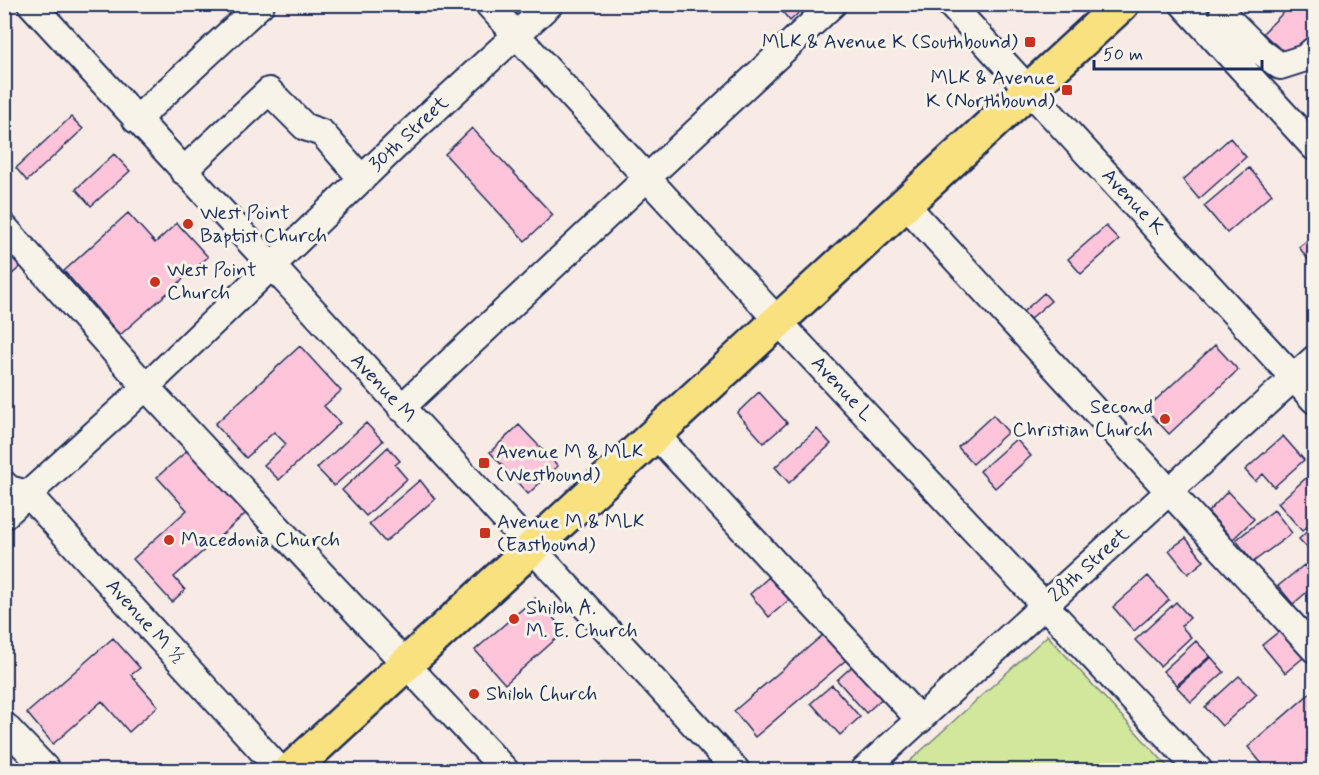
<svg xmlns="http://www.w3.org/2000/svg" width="1319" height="775" font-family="Mynerve,sans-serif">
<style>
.green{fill:#d1e79c;stroke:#768b7d;stroke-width:1.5}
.building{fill:#fec4d9;stroke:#1b2f5e;stroke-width:1.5}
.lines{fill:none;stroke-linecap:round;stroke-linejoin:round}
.minor-casing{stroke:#1b2f5e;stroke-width:30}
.major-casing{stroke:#1b2f5e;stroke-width:38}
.minor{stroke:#f7f3e8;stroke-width:26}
.major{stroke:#fae180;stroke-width:33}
.poi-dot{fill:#c8321e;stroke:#f7f3e8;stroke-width:2}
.labels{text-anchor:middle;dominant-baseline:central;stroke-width:6;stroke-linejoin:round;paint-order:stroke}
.poi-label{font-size:20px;fill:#1b2f5e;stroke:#f7f3e8;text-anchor:start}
.street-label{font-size:20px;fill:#1b2f5e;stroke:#f7f3e8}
</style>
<rect width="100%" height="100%" fill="#f8eae5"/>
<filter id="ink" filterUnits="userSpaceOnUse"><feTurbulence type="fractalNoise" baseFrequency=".0167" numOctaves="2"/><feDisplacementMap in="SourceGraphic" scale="12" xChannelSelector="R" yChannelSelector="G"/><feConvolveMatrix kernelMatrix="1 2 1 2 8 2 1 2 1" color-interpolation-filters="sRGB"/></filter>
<g filter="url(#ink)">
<!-- green -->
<path class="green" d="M1047,635L1171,770H900L1047,636Z"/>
<!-- building -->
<path class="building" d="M776,4H808L790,21Z
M1292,4H1314V33L1289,59L1263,33Z
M71,117L83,129L27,181L16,168Z
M472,128L553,215L525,241L445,154Z
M1230,138L1246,157L1199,199L1183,180Z
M114,154L130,171L91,206L76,189Z
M1249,168L1272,194L1227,233L1204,206Z
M128,213L155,243L177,223L208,257L120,335L64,271Z
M1106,226L1119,240L1081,274L1068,259Z
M1314,235V268L1299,247Z
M4,238L26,262L4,281Z
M1044,293L1051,301L1030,319L1023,312Z
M1215,345L1238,370L1169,434L1146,409Z
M300,346L341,391L324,406L340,423L279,480L264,465L286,444L274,432L246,458L215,424Z
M759,392L787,423L764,443L737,413Z
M993,415L1008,432L973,464L958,447Z
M366,423L383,441L334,486L317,468Z
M519,425L558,466L528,494L490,452Z
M817,429L831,444L789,483L775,467Z
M1283,436L1304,460L1274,487L1263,474L1255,481L1245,470Z
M1016,439L1031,456L995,488L980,471Z
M196,443L253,507L174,577L185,590L172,602L133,559L187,510L157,477Z
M388,447L400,461L395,465L407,479L366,516L342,490Z
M1314,471V521L1302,531L1278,503Z
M420,480L435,499L385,542L369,524Z
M1228,491L1254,519L1233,539L1208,512Z
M1274,510L1292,533L1253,562L1236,540Z
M1314,525V555L1299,539Z
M1186,538L1204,561L1188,574L1169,550Z
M1304,565L1314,577V586L1293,604L1278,586Z
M1148,576L1169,600L1134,631L1113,607Z
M769,577L789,600L769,617L750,594Z
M535,598L565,631L505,684L475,650Z
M1176,602L1190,618L1181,626L1191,637L1160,666L1135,640Z
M1286,626L1309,653L1285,673L1262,645Z
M824,634L846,660L755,737L734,711Z
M113,638L140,668L131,675L158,706L129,732L102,701L53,744L27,713Z
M1196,641L1210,656L1177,685L1163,671Z
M1211,657L1224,672L1191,702L1177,687Z
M857,662L887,694L866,713L837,680Z
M1239,676L1257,694L1222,726L1205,707Z
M832,685L860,717L840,735L811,703Z
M1314,690V770H1267L1248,747Z"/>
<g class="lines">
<!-- minor casing -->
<g class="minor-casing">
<path id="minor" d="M31,4L736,770
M488,4L778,321L1199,770
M950,4L1314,400
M1183,4L1314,147
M1223,14L1259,50L1280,66L1305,58L1314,50
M136,120L261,4
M183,171L269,91L305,127L322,133L362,179
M905,204L1314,649
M4,227L146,387L505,770
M401,408L833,4
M655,434L920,720
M4,484L9,489L28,494L280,770
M4,516L146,387L403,139L550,4
M4,725L47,770
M864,770L1314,359"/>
</g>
<!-- major casing -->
<g class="major-casing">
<path id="major" d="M291,770L1122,4"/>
</g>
<!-- minor -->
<use href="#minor" class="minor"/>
<!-- major -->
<use href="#major" class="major"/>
</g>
</g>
<!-- markers -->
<g class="poi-dot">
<rect x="1024" y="36" width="12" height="12" rx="3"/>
<rect x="1061" y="84" width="12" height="12" rx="3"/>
<circle cx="188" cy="224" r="6"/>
<circle cx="155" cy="282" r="6"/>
<circle cx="1165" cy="419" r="6"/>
<rect x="478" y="457" width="12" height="12" rx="3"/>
<rect x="479" y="527" width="12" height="12" rx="3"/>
<circle cx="169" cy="540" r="6"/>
<circle cx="514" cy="619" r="6"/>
<circle cx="474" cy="694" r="6"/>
</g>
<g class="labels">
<!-- poi labels -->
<g class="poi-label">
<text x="1018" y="42" text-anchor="end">MLK &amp; Avenue K (Southbound)</text>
<text x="1055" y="78" text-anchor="end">MLK &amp; Avenue<tspan x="1055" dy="23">K (Northbound)</tspan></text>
<text x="200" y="213">West Point<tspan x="200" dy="23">Baptist Church</tspan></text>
<text x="167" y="270">West Point<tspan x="167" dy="23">Church</tspan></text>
<text x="1153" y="407" text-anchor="end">Second<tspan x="1153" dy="23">Christian Church</tspan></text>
<text x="496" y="452">Avenue M &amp; MLK<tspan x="496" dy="23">(Westbound)</tspan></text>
<text x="497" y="522">Avenue M &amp; MLK<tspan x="497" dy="23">(Eastbound)</tspan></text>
<text x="181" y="540">Macedonia Church</text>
<text x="526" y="608">Shiloh A.<tspan x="526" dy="23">M. E. Church</tspan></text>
<text x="486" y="694">Shiloh Church</text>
</g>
<!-- street labels -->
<g class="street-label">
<text transform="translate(409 134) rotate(-43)">30th Street</text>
<text transform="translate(1133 202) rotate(47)">Avenue K</text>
<text transform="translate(383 388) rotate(47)">Avenue M</text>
<text transform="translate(842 389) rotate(47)">Avenue L</text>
<text transform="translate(1089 565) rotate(-42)">28th Street</text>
<text transform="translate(145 622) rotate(48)">Avenue M ½</text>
</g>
</g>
<!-- margin -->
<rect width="1319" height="775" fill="none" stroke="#f7f3e8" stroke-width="24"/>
<rect x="12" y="12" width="1295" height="751" fill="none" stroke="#1b2f5e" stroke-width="2" filter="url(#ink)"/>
<!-- scale -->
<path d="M1094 60v9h168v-9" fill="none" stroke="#1b2f5e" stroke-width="3"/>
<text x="1103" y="60" font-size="18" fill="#1b2f5e" stroke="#f7f3e8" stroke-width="4.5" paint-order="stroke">50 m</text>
</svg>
